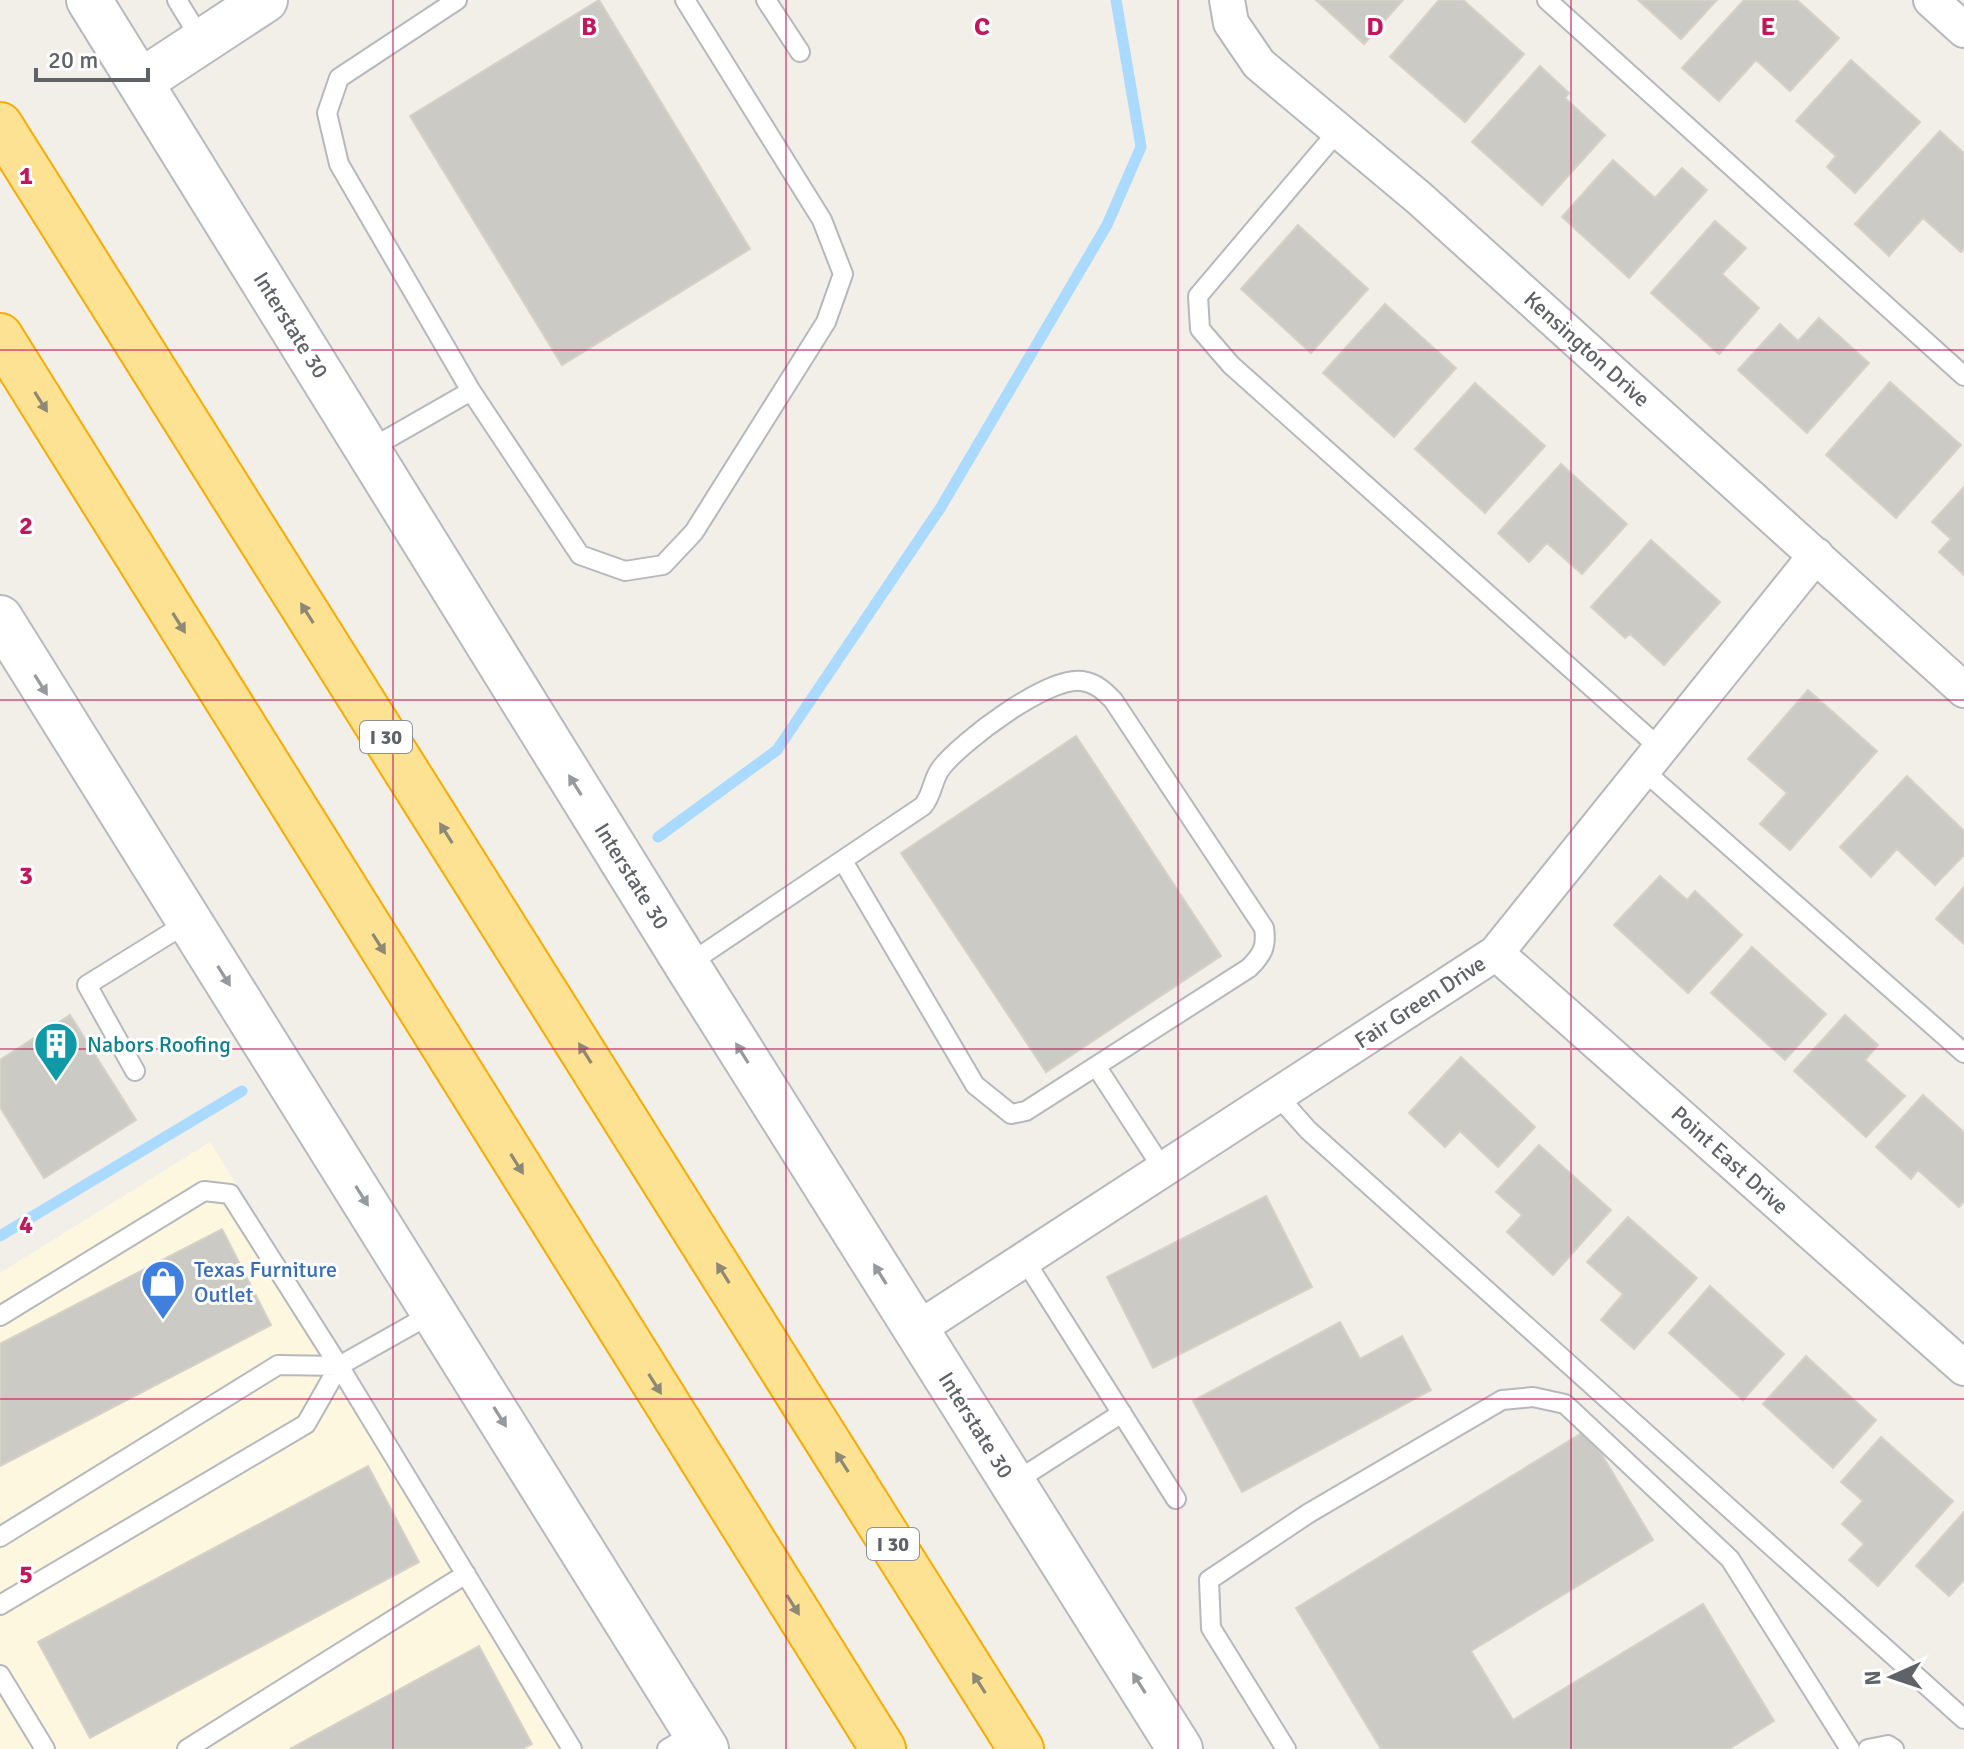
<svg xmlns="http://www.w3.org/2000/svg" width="1964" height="1749" font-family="Signika,sans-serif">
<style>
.commercial{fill:#fef7e0}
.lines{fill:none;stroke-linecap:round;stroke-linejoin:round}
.stream{stroke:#aadaff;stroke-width:11}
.building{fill:#cccac5;stroke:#d6d1c6;stroke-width:2}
.lane-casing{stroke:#b5b8bc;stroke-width:22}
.street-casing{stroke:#b5b8bc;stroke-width:38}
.secondary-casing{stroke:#b6babf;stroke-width:48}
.highway-casing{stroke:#f9ab00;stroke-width:48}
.lane{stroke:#fff;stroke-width:18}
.street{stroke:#fff;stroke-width:34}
.secondary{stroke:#fff;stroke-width:44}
.highway{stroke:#fde293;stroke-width:44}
.oneway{fill:#8e8975}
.oneway2{fill:#979a9d}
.grid{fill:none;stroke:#c2185b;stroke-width:2;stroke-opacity:0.55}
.labels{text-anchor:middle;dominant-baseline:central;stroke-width:6;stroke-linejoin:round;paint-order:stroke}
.shield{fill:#fff;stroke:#8f9295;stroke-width:2}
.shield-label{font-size:20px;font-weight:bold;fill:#5f6368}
.street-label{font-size:22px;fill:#5f6368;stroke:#fff}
.culture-label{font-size:22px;fill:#0d838f;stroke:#fff;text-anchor:start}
.shop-label{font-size:22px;fill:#366cbe;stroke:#fff;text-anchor:start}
.grid-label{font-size:26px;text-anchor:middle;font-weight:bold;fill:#c2185b;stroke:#fff;stroke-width:6;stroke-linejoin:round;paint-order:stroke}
</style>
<rect width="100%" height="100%" fill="#f1efe8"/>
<!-- commercial -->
<path class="commercial" d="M210,1142L583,1749H0V1273Z"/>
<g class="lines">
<!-- stream -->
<path class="stream" d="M658,837L777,750L941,507L1107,225L1141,147L1116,0
M0,1236L242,1091"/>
</g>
<!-- building -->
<path class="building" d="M599,0L750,249L562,365L410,116Z
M1316,0H1403L1364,44Z
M1439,0H1463L1524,54L1465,122L1390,57Z
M1638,0H1717L1681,39Z
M1744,0H1797L1839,38L1790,91L1756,60L1719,101L1682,68Z
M1851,60L1920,122L1855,193L1827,167L1836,156L1796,121Z
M1540,66L1569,93L1565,98L1605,135L1542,205L1472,142Z
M1940,131L1964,153V249L1961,252L1923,218L1889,256L1855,224Z
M1613,160L1655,198L1682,168L1707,190L1629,278L1562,217Z
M1715,221L1746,248L1722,274L1759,308L1719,354L1651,293Z
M1298,225L1368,289L1311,353L1241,289Z
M1385,304L1456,368L1394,437L1323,373Z
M1819,318L1869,363L1807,433L1738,370L1780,324L1798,341Z
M1890,382L1961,445L1896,518L1826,455Z
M1475,383L1545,446L1485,513L1415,449Z
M1561,464L1627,524L1582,574L1547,543L1529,562L1498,533Z
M1964,487V575L1939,552L1951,539L1932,522Z
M1651,540L1720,602L1664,665L1630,634L1625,638L1591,607Z
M1808,690L1877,751L1790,850L1760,824L1787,793L1748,759Z
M1076,736L1221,956L1046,1072L901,853Z
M1907,776L1964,831V855L1935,885L1897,849L1871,877L1840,847Z
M1660,876L1687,900L1695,891L1742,935L1688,993L1614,925Z
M1964,887V944L1936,919Z
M1752,947L1826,1014L1785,1060L1711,993Z
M70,1015L136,1120L44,1178L0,1107V1060Z
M1845,1015L1878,1045L1865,1060L1905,1096L1866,1137L1794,1071Z
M1461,1057L1535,1127L1498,1167L1460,1131L1445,1147L1409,1113Z
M1923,1095L1964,1132V1201L1959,1207L1918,1170L1911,1179L1876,1147Z
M1539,1145L1611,1210L1553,1275L1507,1232L1522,1215L1496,1192Z
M1266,1196L1312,1287L1153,1368L1107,1277Z
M1628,1217L1697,1278L1634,1349L1601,1320L1623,1294L1587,1262Z
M222,1229L271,1325L0,1466V1344Z
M1710,1286L1784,1354L1743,1400L1669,1333Z
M1340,1322L1360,1359L1402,1336L1431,1390L1242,1492L1193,1401Z
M1806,1356L1876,1420L1833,1468L1763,1404Z
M1587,1430L1653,1540L1471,1651L1513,1720L1703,1604L1774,1721L1729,1749H1381L1296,1608Z
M1881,1437L1953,1501L1878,1586L1849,1560L1864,1544L1842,1524L1863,1501L1841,1482Z
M368,1466L419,1562L90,1738L38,1642Z
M1964,1512V1580L1949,1596L1916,1566Z
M479,1646L532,1744L522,1749H290Z"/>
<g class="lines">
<!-- lane casing -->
<g class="lane-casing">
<path id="lane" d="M177,0L202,41
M457,0L339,78L327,113L339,164L471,391L580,555L625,571L663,565L694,532L826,322L843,274L822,220L685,0
M766,0L800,52
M1547,0L1964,376
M1338,131L1198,296L1200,329L1231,365L1662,750
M368,450L471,391
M1643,770L1964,1053
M687,965L923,806C933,794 932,780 941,768C962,741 1048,676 1082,681C1096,683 1104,691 1113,700L1264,928C1267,947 1262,955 1249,968L1026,1111L1011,1114L975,1085L843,861
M1096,1066L1163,1169
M135,1071L87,985L190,921
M1277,1095L1308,1130L1964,1719
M1024,1259L1176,1499
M0,1316L204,1191L230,1194L339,1366L433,1313
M339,1366L572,1749
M1013,1483L1122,1413
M0,1537L278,1365L339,1366
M0,1605L306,1424L339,1366
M0,1675L45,1749
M187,1749L466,1574
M667,1749L695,1732
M1286,1749L1211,1628L1209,1580L1309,1513L1502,1400L1533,1397L1565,1404L1730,1559L1850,1749
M1868,1749L1888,1745L1894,1749"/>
</g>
<!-- street casing -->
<g class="street-casing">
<path id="street" d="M1227,0L1231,23L1259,64L1419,198L1964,690
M1931,0L1964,30
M1496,953L1964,1368
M916,1330L1496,953L1816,555"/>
</g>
<!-- secondary casing -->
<g class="secondary-casing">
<path id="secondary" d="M89,0L687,965L1180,1749
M140,82L265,0
M0,618L706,1749"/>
</g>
<!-- highway casing -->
<g class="highway-casing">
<path id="highway" d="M0,125L1021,1749
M0,336L883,1749"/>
</g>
<!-- lane -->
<use href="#lane" class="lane"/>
<!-- street -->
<use href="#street" class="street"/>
<!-- secondary -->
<use href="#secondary" class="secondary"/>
<!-- highway -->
<use href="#highway" class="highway"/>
</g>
<!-- one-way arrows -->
<defs><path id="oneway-solid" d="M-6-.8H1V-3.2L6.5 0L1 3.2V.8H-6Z" transform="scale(2)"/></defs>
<g class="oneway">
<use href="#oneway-solid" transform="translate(41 402) rotate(58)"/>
<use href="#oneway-solid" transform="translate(307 613) rotate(-122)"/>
<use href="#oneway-solid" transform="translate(179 623) rotate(58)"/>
<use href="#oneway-solid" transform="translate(446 833) rotate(-122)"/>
<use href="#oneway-solid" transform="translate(379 944) rotate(58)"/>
<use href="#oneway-solid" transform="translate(585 1053) rotate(-122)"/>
<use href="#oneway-solid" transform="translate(517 1164) rotate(58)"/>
<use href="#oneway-solid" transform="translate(723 1273) rotate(-122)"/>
<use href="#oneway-solid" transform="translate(655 1384) rotate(58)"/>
<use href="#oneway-solid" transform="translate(842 1462) rotate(-122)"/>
<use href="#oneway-solid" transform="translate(793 1605) rotate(58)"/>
<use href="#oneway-solid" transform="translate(979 1683) rotate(-122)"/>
</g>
<g class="oneway2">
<use href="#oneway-solid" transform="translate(41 685) rotate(58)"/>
<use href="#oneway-solid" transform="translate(575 785) rotate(-122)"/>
<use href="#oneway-solid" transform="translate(224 976) rotate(58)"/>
<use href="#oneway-solid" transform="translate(742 1053) rotate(-122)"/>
<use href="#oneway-solid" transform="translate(362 1196) rotate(58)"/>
<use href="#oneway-solid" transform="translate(880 1274) rotate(-122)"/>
<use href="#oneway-solid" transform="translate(500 1417) rotate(58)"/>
<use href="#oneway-solid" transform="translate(1139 1683) rotate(-122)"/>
</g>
<!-- grid -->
<path class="grid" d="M393,0V1749M786,0V1749M1178,0V1749M1571,0V1749M0,350H1964M0,700H1964M0,1049H1964M0,1399H1964"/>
<!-- icons -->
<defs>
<g id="building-pin" transform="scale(2.3)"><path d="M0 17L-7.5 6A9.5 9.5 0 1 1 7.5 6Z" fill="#0f9aa8" stroke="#fff"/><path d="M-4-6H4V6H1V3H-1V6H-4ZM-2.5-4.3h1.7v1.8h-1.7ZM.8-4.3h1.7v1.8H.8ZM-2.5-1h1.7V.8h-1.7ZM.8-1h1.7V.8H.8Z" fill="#fff"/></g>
<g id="shop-pin" transform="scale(2.3)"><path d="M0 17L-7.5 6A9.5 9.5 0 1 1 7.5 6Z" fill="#3f7fe0" stroke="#fff"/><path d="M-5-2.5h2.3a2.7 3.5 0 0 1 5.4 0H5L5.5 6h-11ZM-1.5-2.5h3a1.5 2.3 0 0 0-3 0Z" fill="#fff"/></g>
</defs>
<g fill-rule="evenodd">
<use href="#building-pin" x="56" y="1044"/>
<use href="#shop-pin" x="163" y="1282"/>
</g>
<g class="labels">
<!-- shield labels -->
<g class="shield">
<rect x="360" y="721" width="52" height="32" rx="6"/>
<rect x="867" y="1528" width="52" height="32" rx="6"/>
</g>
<g class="shield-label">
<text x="386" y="737">I 30</text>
<text x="893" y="1544">I 30</text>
</g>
<!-- street labels -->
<g class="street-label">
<text transform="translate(291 325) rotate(58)">Interstate 30</text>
<text transform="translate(1587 349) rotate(42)">Kensington Drive</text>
<text transform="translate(632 876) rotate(58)">Interstate 30</text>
<text transform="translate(1420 1002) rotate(-33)">Fair Green Drive</text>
<text transform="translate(1730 1160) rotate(42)">Point East Drive</text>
<text transform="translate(976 1425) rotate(58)">Interstate 30</text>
</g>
<!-- culture labels -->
<g class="culture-label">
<text x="87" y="1044">Nabors Roofing</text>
</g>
<!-- shop labels -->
<g class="shop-label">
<text x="194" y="1269">Texas Furniture<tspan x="194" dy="25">Outlet</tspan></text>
</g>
</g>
<g class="grid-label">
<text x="589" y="35">B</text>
<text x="982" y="35">C</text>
<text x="1375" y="35">D</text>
<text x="1768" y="35">E</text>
<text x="26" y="184">1</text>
<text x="26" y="534">2</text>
<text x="26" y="884">3</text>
<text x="26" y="1233">4</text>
<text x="26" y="1583">5</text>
</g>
<!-- north arrow -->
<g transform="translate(1892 1677) rotate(267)" stroke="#ffffff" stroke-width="6" paint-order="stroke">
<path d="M0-6L14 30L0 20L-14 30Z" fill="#5f6368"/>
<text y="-12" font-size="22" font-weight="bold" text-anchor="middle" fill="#5f6368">N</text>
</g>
<!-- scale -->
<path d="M36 68v12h112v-12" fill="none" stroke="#5f6368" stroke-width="4"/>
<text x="48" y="68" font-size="24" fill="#5f6368" stroke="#ffffff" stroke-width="6" paint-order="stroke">20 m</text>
</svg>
